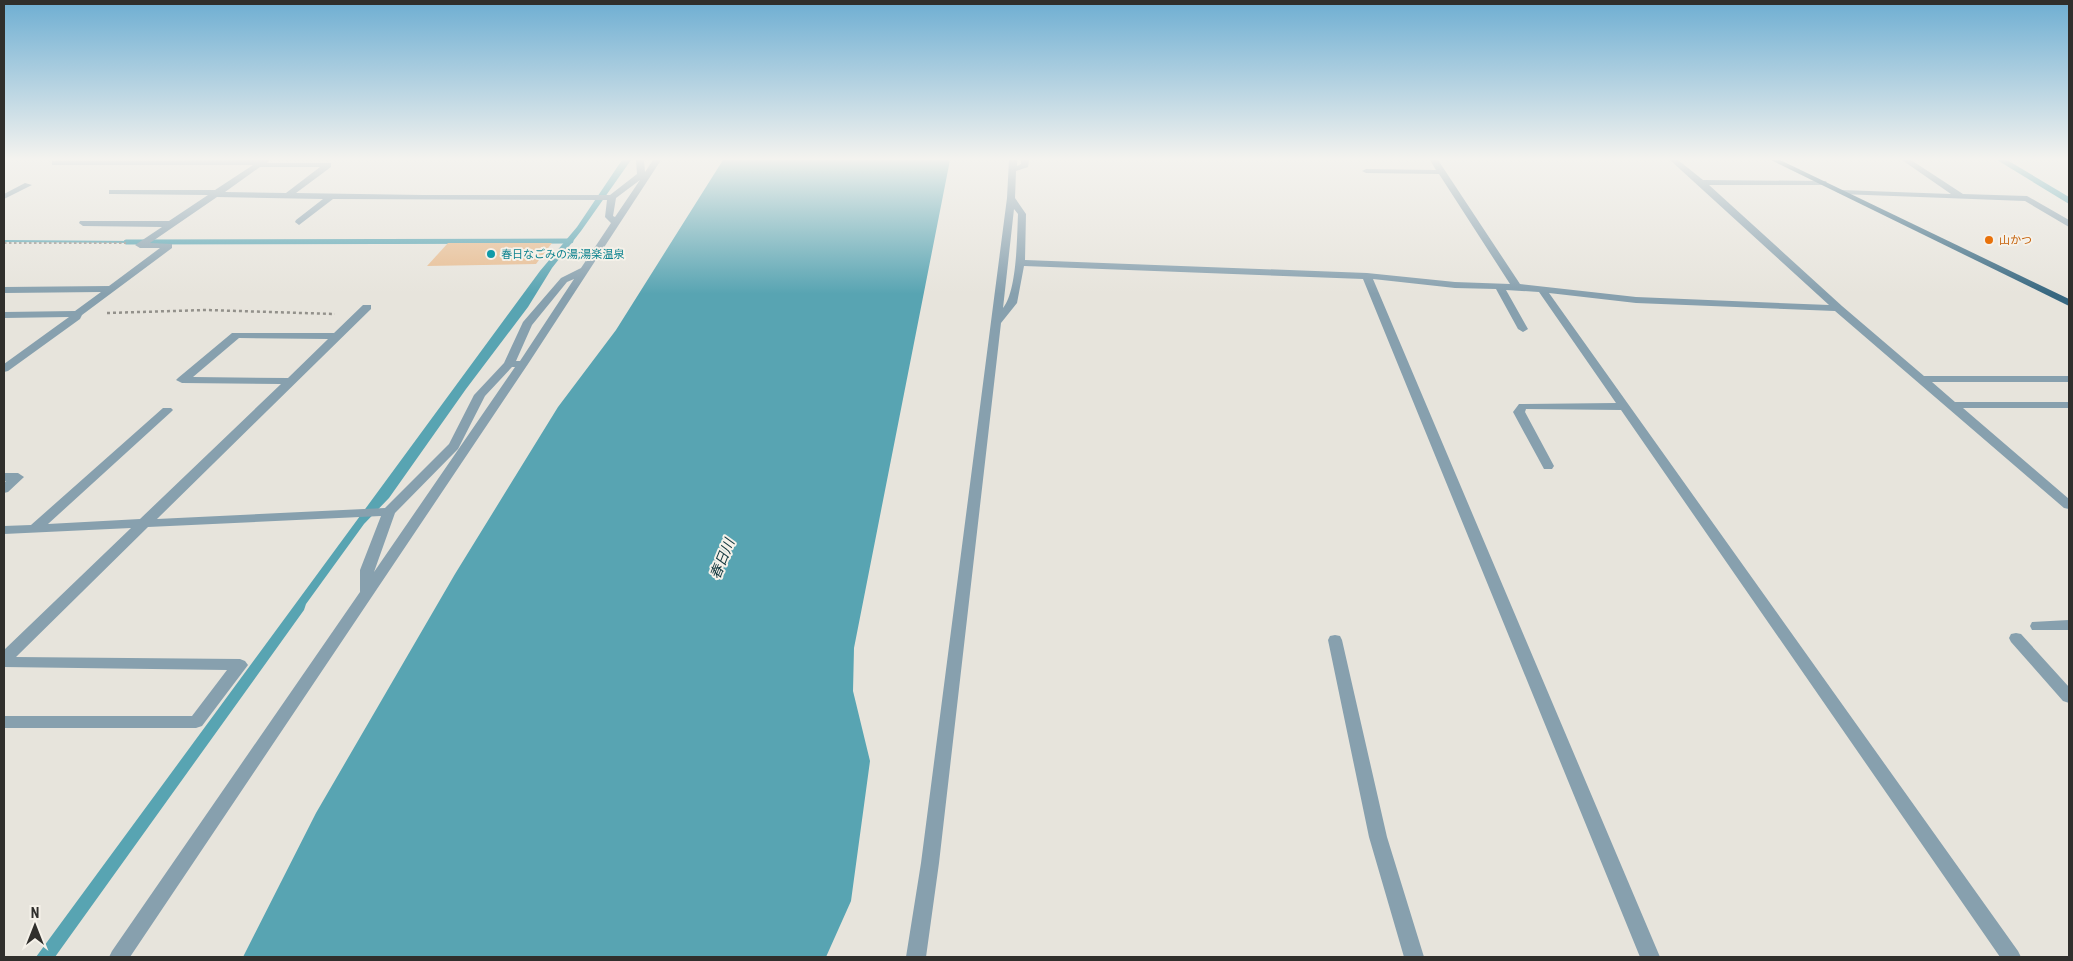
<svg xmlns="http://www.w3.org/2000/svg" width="2073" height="961" font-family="'Roboto Condensed','Noto Sans JP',sans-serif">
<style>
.water{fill:#58a4b2}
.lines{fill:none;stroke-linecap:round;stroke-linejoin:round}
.stream{stroke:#58a4b2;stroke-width:5}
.building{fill:#e7bb8f}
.path-far1{stroke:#93918b;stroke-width:2;stroke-dasharray:2.5 2.5;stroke-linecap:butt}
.path{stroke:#93918b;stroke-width:2.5;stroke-dasharray:3 3;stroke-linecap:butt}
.minor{fill:#87a0ae;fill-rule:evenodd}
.major{fill:#376780;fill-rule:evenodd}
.food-dot{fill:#e8710a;stroke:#f5f1e9;stroke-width:2}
.culture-dot{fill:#0f9aa8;stroke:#f5f1e9;stroke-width:2}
.labels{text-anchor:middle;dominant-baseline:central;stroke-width:4;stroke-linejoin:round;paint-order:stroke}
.far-food-label{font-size:11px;fill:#c56008;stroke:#f5f1e9;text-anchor:start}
.far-culture-label{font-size:11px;fill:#0d838f;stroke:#f5f1e9;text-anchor:start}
.water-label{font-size:14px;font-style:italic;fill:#10353c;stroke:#f5f1e9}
</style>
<rect width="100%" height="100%" fill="#e7e4dc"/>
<!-- water -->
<path class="water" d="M622,160H631L581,231L552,268L528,307L466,389L389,498L364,524L306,604L304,610L55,957H36L540,271L577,227Z
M723,160H950L854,648L853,691L870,761L851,901L826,957H243L316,813L455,574L558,407L616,330Z
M1997,160H2007L2069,197V204Z
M4,240L136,241L133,243L4,242Z"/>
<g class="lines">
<!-- stream -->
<path class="stream" d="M126,242L571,241"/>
</g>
<!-- building -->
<path class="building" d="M448,243H552L536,264L427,266Z"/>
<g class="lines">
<!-- path-far1 -->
<path class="path-far1" d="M4,243H126"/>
<!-- path -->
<path class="path" d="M107,313L206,310L335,314"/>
<!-- minor -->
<path class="minor" d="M261,160H270L267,163H331V167L296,193L423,195H610L637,174L636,160H644L645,172L653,160H661L528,364L130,957H109L112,951L360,592V570L381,516L148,527L16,657L240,659L245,661L248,665L245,669L202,726L196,728H4V716H192L227,670L4,667V650L131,528L4,534V526L31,525L163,408H171L173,410L171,412L48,524L140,519L281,384L182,383L176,380L178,378L232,333H334L363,305H371V309L157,519L385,508L449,444L474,395L504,363L523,322L561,278L581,268L611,223L605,217L607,200L333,199L299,225L295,222L296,220L323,199L217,197L150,243L172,244V248L82,315L80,319L8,371L4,372V364L69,317L4,318V312L75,311L101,292L4,293V287L109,286L160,248H140L135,245L162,227L83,226L79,223L80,221H169L208,195L112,194H109V190H215L253,165H52V161ZM260,167H320L286,193L225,192ZM640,180L615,217L613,216L616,198ZM574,279L520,361H516L532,325L567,282ZM239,338L328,339L288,378L193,377ZM512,367H515L374,572L395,513L458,449L485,396Z
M1009,160H1017V166L1021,164V160H1029L1028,167L1016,171L1015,198L1026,214L1025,260L1367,273L1455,282L1510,284L1439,174L1366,173L1362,171L1366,169L1436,170L1430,160H1438L1520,284L1636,297L1829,305L1670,160H1678L1703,180L1826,181L1827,183L1823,185H1709L1842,306L1924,376H2069V382H1932L1955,402H2069V408H1963L2069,499V509L2064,508L1835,311L1636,303L1549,293L2018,951L2021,957H2000L1621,410L1526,409L1525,412L1554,466L1552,469H1544L1513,412L1519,404L1616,403L1539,292L1506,290L1528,329L1523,332L1518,329L1496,289L1455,288L1373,279L1660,957H1640L1363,279L1024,266L1017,303L1001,323L939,863L926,957H906L921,863L1007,198ZM1014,209L1018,214C1017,237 1017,291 1003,308Z
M1902,160H1911L1963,194L2027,196L2069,220V227L2025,201L1841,194L1837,192L1841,190L1951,194Z
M25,183L32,185L4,199V194Z
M4,473H18L24,477L8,492L4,493V483L6,481H4Z
M2069,620V630H2032L2030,626L2032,622Z
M2016,633L2021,634L2069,687V703L2063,701L2011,642L2009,638L2011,634Z
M1335,635L1340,636L1342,640L1387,837L1424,957H1404L1369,837L1328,640L1330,636Z"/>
<!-- major -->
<path class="major" d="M1771,160H1780L2069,299V306Z"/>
</g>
<!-- sky -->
<linearGradient id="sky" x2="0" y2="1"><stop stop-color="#6eaed2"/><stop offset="0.54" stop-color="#f4f3ef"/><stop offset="1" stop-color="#f4f3ef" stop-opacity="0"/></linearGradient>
<rect width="2073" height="294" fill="url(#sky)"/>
<!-- markers -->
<circle class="food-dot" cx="1989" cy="240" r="5"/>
<circle class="culture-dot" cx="491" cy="254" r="5"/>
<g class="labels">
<!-- far-food labels -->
<g class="far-food-label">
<text x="1999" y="240">山かつ</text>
</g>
<!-- far-culture labels -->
<g class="far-culture-label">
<text x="501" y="254">春日なごみの湯;湯楽温泉</text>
</g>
<!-- water labels -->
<g class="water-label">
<text transform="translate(722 559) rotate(-68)">春日川</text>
</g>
</g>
<!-- border -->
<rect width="2073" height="961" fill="none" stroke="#302f2c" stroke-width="10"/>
<!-- north arrow -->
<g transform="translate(35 926)" stroke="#f5f1e9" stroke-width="4" paint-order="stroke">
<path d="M0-4L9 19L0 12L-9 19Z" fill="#302f2c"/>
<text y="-8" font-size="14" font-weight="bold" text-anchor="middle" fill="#302f2c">N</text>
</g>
</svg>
